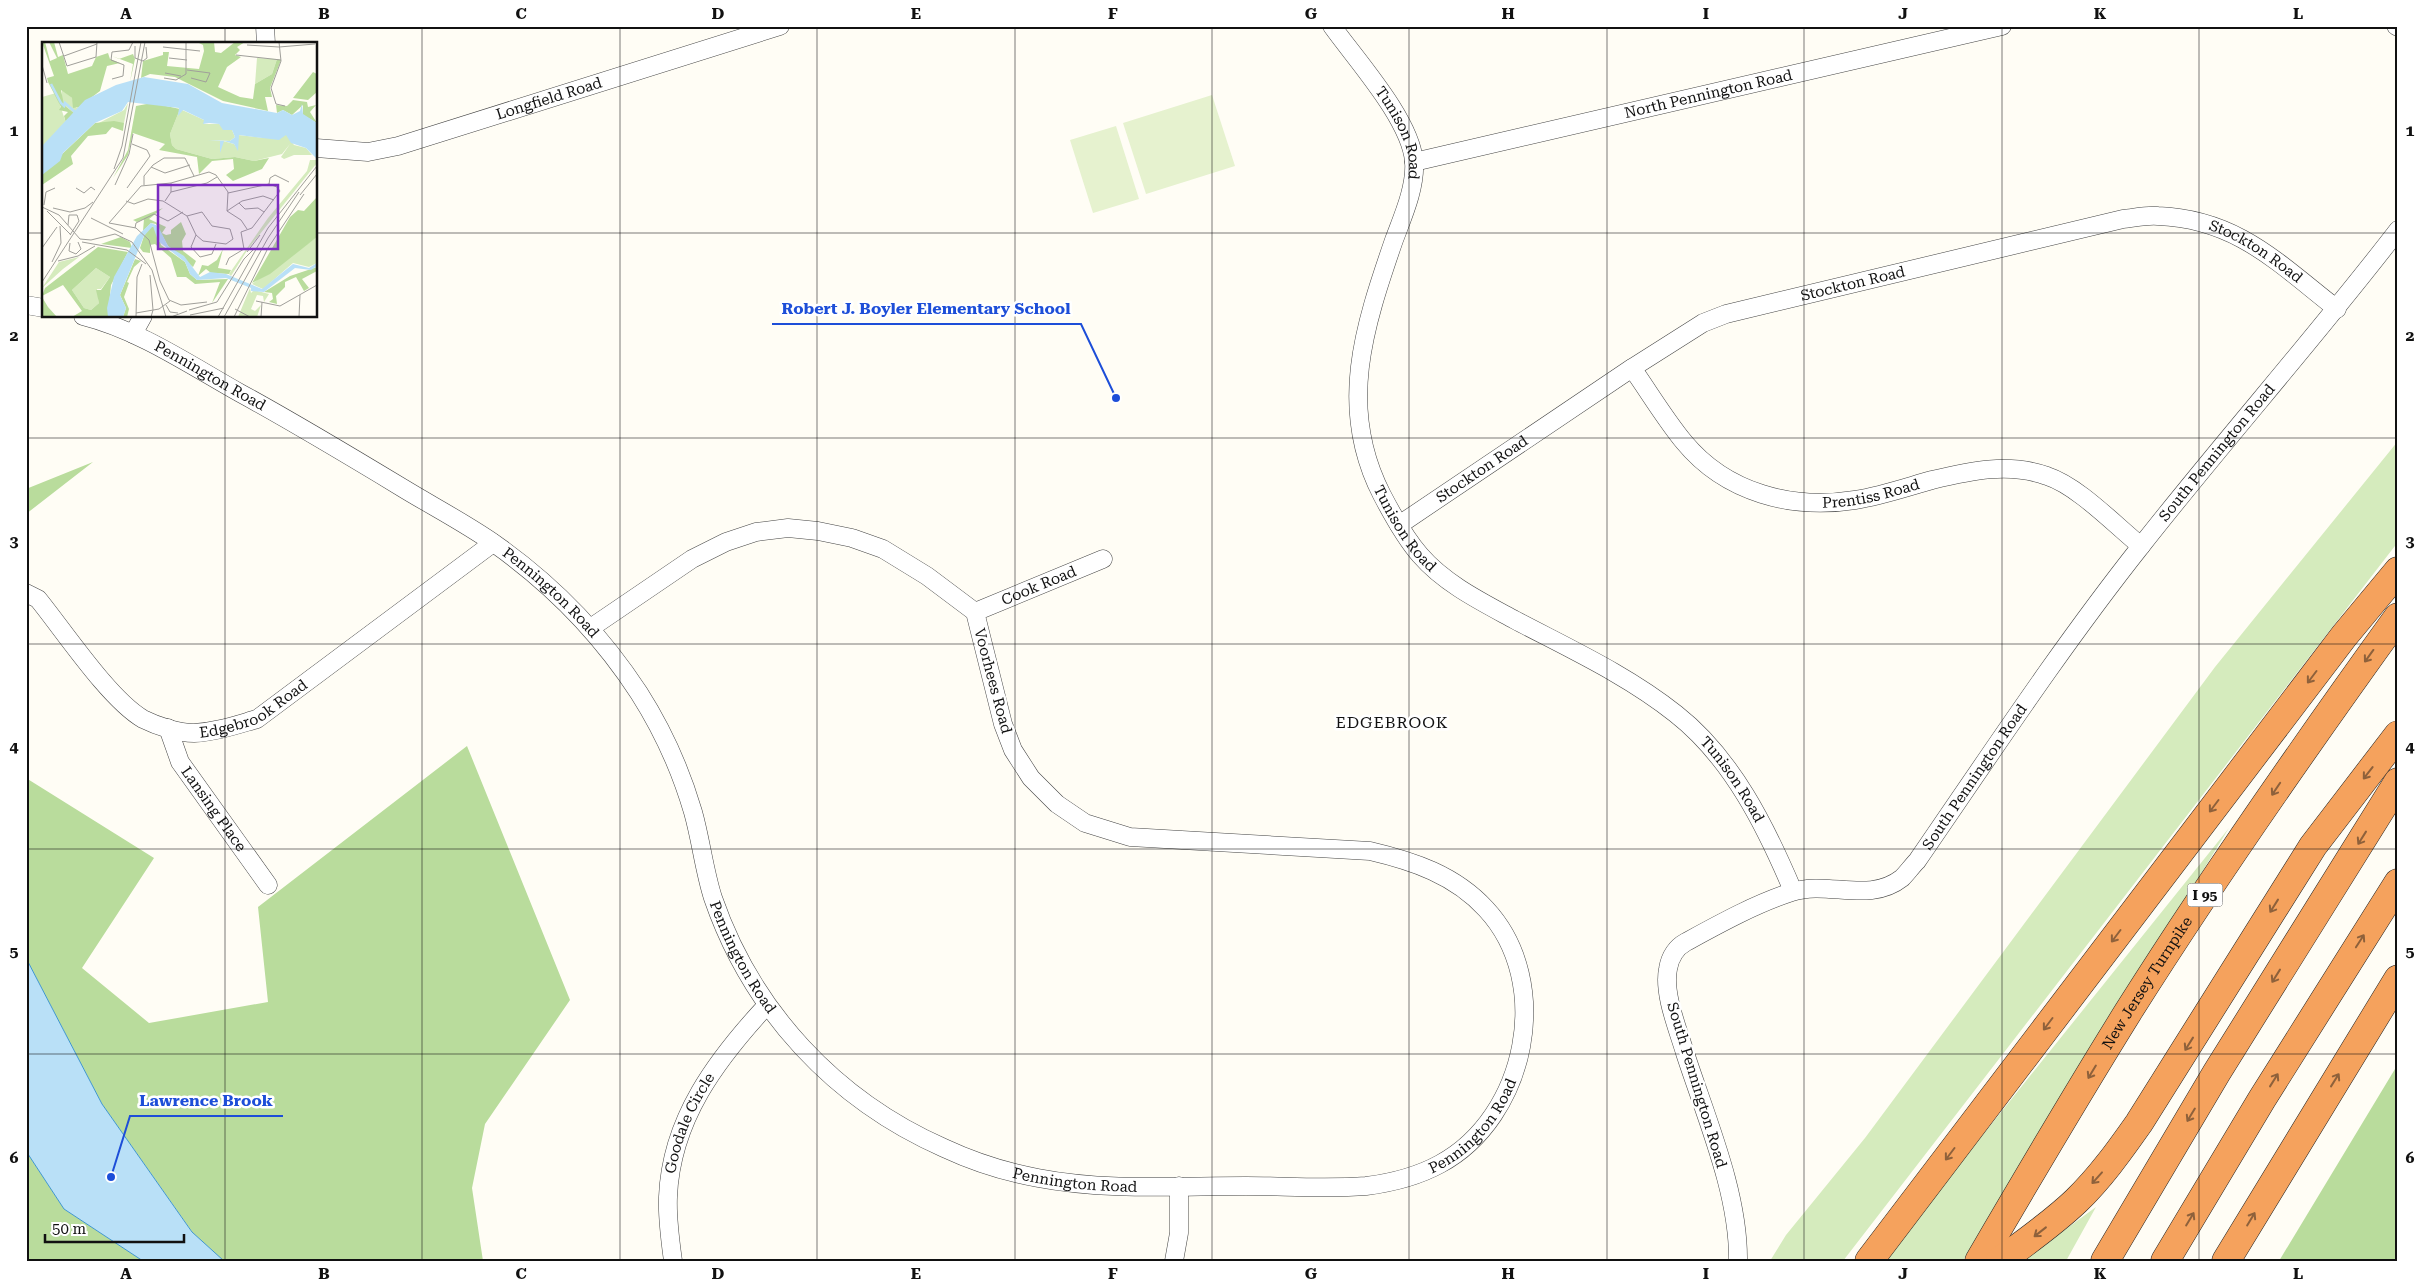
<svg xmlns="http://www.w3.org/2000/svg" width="2424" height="1287" font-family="'Roboto Serif',serif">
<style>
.green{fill:#d5ebbd}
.forest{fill:#b9dc9c}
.pitch{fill:#e6f2cf}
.water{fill:#b9e0f7;stroke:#3f96cf}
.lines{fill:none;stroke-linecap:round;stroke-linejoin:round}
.street-casing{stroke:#444;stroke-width:19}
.highway-casing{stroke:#222;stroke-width:29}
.street{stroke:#fff;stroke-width:18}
.highway{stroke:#f5a25d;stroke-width:28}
.oneway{stroke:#8e613b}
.grid{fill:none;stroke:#111;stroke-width:1;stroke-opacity:0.55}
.labels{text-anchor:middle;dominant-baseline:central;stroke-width:5;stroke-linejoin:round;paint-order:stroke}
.shield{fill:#fff;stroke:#585858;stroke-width:1}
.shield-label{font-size:14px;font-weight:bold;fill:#111}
.street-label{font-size:15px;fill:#111;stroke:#fff}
.neighbourhood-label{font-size:16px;letter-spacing:1px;fill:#111;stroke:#fff}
.inset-river{fill:none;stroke:#b9e0f7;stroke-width:2.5}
.inset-road{fill:none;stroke:#a09f9a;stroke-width:1}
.view{fill:#7b2cbf;fill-opacity:0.15;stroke:#7b2cbf;stroke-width:2.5}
.inset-edge{fill:none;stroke:#111;stroke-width:2.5}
.leader{fill:none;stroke:#1d4ed8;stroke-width:2}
.callout-dot{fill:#1d4ed8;stroke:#fff;stroke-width:2}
.callout-label{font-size:16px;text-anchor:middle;font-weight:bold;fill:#1d4ed8;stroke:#fff;stroke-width:5;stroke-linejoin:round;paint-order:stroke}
.neatline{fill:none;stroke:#111;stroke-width:2}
.grid-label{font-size:16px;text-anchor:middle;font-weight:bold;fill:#111}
</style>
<rect width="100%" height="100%" fill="#fffdf5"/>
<!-- green -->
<path class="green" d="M2398,441V542L1843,1261H1770L1786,1235L1865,1138L2215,667Z
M2229,828L1964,1259L1884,1261L1892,1248Z
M2096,1207L2066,1261H2022Z"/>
<!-- forest -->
<path class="forest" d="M93,462L26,514V489Z
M467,746L570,1000L485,1124L472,1188L483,1261H224L193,1233L102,1104L26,958V778L154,858L82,968L149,1023L268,1002L258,907Z
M2398,1064V1261H2279Z
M26,1151L64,1209L143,1261H26Z"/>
<!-- pitch -->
<path class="pitch" d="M1212,95L1235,166L1146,194L1123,123Z
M1116,126L1139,199L1093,213L1070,140Z"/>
<!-- water -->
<path class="water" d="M26,958L102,1104L192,1232L224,1261H143L64,1209L26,1151Z"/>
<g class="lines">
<!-- street casing -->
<g class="street-casing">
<g id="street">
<path d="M265,26L266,44"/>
<path id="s1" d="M1332,26C1357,61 1410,119 1414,161C1416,187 1403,216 1394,240C1364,327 1337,408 1382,495C1393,516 1405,538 1420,555C1445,584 1482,602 1515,620C1570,649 1627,675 1676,714C1732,758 1766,827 1793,891"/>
<path d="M2396,26L2398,27"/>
<path id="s2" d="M316,148L368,152L398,146L780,26"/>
<path id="s3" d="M1414,162L2002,26"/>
<path d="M26,305L44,308"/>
<path id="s4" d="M83,316C139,330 190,365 240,393C295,423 348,455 401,487C432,506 465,523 495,544C553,585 600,633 639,693C662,729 681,771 693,812C701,840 704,870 713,898C752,1011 835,1100 944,1148C974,1162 1005,1172 1038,1178C1105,1191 1177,1186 1246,1186C1285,1186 1327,1189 1366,1186C1390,1183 1418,1176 1440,1164C1527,1117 1554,982 1486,909C1455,875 1413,861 1370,851L1130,837L1085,823L1057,804L1031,778L1013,750L1003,724L975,612L927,576L883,549L852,538L818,531L788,528L756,532L726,542L692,559L592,627"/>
<path d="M133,334L143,316"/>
<path id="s5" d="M1632,368C1649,392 1665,419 1684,442C1726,493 1792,510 1855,500C1881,496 1907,487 1932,480C1970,471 2009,462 2047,476C2078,486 2115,525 2141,546"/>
<path id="s6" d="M1399,525L1632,368L1703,323L1726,314L2123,219C2134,218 2146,215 2158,216C2237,219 2278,263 2337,309"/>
<path id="s7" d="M26,593L38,599C64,631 109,699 143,719C157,726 178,733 194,733C216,732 236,725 257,719L493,543"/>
<path id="s8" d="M975,612L1103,559"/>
<path id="s9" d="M168,728L180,762L268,885"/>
<path id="s10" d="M673,1261C670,1239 667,1218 668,1197C671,1119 717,1059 767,1005"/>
<path d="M1174,1261L1179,1233V1186"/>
<path id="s11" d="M1738,1261C1739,1193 1706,1118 1685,1053C1678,1029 1663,994 1668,969C1670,957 1675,948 1686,942C1719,924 1755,904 1792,892C1828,880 1869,904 1902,878C1907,873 1912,866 1917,861C1990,755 2061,647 2141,546C2225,439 2315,338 2398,230"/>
</g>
</g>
<!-- highway casing -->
<g class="highway-casing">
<g id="highway">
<path d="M1869,1261L2344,636L2398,571"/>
<path id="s12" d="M1979,1261C2028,1177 2077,1094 2128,1012C2213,877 2305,746 2398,617"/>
<path d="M2000,1261C2026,1242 2053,1223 2076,1201C2100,1178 2120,1150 2139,1123L2313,846L2398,735"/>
<path d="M2105,1261L2217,1072L2398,782"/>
<path d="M2165,1261L2262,1099L2398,883"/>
<path d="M2226,1261L2398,979"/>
</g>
</g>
<!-- street -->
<use href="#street" class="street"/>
<!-- highway -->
<use href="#highway" class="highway"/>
</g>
<!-- one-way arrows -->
<defs><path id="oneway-shaft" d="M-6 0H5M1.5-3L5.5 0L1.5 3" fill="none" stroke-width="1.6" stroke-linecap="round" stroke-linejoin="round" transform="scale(1.25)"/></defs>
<g class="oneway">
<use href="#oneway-shaft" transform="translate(2369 656) rotate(126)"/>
<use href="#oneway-shaft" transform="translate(2312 677) rotate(127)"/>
<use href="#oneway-shaft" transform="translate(2368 773) rotate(128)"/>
<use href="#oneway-shaft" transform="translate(2276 789) rotate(124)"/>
<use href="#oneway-shaft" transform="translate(2214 806) rotate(127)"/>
<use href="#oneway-shaft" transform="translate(2362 838) rotate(122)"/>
<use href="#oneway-shaft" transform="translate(2274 906) rotate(122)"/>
<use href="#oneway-shaft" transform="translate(2116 936) rotate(127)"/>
<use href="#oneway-shaft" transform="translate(2360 941) rotate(-57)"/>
<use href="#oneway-shaft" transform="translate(2276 976) rotate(122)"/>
<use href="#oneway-shaft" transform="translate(2048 1024) rotate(127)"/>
<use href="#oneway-shaft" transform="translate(2189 1044) rotate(122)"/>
<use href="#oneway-shaft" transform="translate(2092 1072) rotate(121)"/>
<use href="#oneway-shaft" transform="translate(2274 1080) rotate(-58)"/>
<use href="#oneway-shaft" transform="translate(2335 1080) rotate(-58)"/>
<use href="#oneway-shaft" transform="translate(2191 1115) rotate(121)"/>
<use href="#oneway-shaft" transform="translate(1950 1154) rotate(127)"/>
<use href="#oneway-shaft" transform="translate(2097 1178) rotate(132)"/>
<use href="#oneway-shaft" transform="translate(2190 1219) rotate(-59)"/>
<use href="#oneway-shaft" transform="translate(2251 1219) rotate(-59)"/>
<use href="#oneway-shaft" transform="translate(2040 1232) rotate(142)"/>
</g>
<!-- grid -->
<path class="grid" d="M225,26V44M422,26V1261M620,26V1261M817,26V1261M1015,26V1261M1212,26V1261M1409,26V1261M1607,26V1261M1804,26V1261M2002,26V1261M2199,26V1261M26,233H44M316,233H2398M225,316V1261M26,438H2398M26,644H2398M26,849H2398M26,1054H2398"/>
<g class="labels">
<!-- shield labels -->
<rect class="shield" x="2187.5" y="883.5" width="35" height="23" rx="4"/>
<g class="shield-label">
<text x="2205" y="895">I 95</text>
</g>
<!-- street labels -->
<g class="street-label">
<text stroke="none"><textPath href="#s3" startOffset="302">North Pennington Road</textPath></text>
<text stroke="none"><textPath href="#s2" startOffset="241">Longfield Road</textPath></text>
<text stroke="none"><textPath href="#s1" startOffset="128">Tunison Road</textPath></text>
<text stroke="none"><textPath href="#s6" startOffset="939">Stockton Road</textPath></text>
<text stroke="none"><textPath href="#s6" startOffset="520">Stockton Road</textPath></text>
<text stroke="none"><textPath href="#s4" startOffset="141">Pennington Road</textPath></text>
<text stroke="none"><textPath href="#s11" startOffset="1096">South Pennington Road</textPath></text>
<text stroke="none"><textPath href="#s6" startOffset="100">Stockton Road</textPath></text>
<text stroke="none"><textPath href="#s5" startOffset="296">Prentiss Road</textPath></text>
<text stroke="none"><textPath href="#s1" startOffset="546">Tunison Road</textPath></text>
<text stroke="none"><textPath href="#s8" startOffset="69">Cook Road</textPath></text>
<text stroke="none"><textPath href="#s4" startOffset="546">Pennington Road</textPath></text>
<text transform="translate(993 681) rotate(75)">Voorhees Road</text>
<text stroke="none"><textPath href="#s7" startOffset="292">Edgebrook Road</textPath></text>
<text stroke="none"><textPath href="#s11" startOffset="691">South Pennington Road</textPath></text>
<text stroke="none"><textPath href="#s1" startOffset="966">Tunison Road</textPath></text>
<text stroke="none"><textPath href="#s9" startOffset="94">Lansing Place</textPath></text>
<text stroke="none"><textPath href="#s4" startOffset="966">Pennington Road</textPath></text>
<text stroke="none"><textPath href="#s12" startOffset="325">New Jersey Turnpike</textPath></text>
<text transform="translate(1697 1085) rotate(73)">South Pennington Road</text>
<text stroke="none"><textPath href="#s4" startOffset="1806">Pennington Road</textPath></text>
<text stroke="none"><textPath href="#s10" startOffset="142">Goodale Circle</textPath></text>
<text stroke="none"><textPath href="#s4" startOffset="1386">Pennington Road</textPath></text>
</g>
<!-- neighbourhood labels -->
<g class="neighbourhood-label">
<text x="1392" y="722">EDGEBROOK</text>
</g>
</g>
<!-- overview -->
<g transform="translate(42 42)">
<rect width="275" height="275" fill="#fffdf5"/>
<path d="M215,16L235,17L230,32L213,42ZM20,48L30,56L34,66L38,64L32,71L20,61ZM14,51L24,81L0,105V55ZM86,61L82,81L55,82L82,68ZM138,67L162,78V82H177L190,88L193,95L188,99L168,98L178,99V109L181,99L192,102L195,106L196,93L223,96L244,92L252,103L264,106L270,113H252L242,117L239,115L248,102L240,112L212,119L193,115L170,117L134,107L130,103L128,92ZM268,118H275V121L206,207L189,234L187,232L226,176L265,129ZM275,195V221L267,225L251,221L221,247L210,242ZM37,215L21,227L0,246L17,220ZM54,226L68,235L59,247H55L57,261L49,268L42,266L30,248ZM208,246L209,251L212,248L227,252L222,260L221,254L215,253L209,267L213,269L219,263L215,275H196Z" fill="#d5ebbd"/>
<path d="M0,0H3L8,19L15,16L7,0H12L16,15L21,13L26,32L50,24L54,15L66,11L68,17L78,21L65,24L58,49L37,65L31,66L30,56L19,48L22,63L32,71L24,81L22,74L26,70L17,68L19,65L6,40L5,36L12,34ZM155,0H172L173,10L179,11L193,0H203L195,5L198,8L193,13L199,15L185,25L176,45L198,55L211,57L213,42L230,32L235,17L239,18L228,46L230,55H223L226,69L181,59L133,35L108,32L99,36L101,19L121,13V10H127L125,24L157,27L162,9L161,3ZM91,12L93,17L88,40L91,22L70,14L77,17ZM271,30L275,32V50L266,58L251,56ZM251,58L265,60L266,65L274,63L268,70L275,81L261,73V63L250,73L241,68L235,71L234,63L245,64ZM110,61L138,67L128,92L130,103L134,107L170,117L193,115L212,119L227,116L220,127L191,139L184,133L192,127L191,117L170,119L157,132L155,115L117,108L123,102L91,91L86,113L71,136L86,108L94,64ZM72,79L82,81L81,89L70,85L64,92L46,94L29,114L31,122L0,143V131L53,81ZM275,155V195L228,232L210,241L248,175L256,168L262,169ZM121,166L107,177L124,185L120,191L124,193L129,192V188L139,180L144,192L140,199L141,209L154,219L151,225L126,204L114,182L109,181L101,189L102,177L95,180L91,178ZM113,184L119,203L143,220L148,232L155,238L186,237L170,261L178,240L153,242L144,235H135L129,216L113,202L108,203V211L101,210L98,206L102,194L108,185ZM79,195L88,200L90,206L59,202ZM56,205L86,210L69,243L66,275H30L40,269L21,243L0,254L3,246ZM54,226L68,235L59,248H54L57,261L49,268L42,266L30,248ZM181,207L176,226L189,228L187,232L169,231L164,227L156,234L160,223L166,224L175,218ZM93,217L99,219L92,225L85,240L87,241L82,255L87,267L85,275H81L84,266L78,253ZM275,225V229L260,237L267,246L262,249L254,235L243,240V245L234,254L235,262L227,260L231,257L230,251L222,250L248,234ZM0,255L6,265L15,275H0Z" fill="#b9dc9c" fill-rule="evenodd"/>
<path d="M102,35L146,42L180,61L235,71L241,68L250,73L258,69L260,62L261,72L275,81V117L264,106L249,101L244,93L237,98L197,93L196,109L192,102L182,99L178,111V99L165,98L188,99L193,95L190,88H181L177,82L167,81L161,82L162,78L141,68L136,74L137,66L86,60L80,69L53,81L21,111L18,119L0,133L1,103L43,58L74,43ZM109,181L116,184L126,204L142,214L158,235L168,230L184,232L220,247L251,222L267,226L275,221V224L269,228L253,226L222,250L209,249V246L184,236L155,238L148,232L143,220L116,199L111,184L102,194L78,253L84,266L81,275H66L65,266L72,235L95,194Z" fill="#b9e0f7"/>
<path class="inset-river" d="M9,42L19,61L22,64L23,61L33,70"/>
<path class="inset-road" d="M17,0L25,24L54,15L55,0M237,0L239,19L229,46L234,62L243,64M205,3L237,5L273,2M93,4V16L101,19L105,16L104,5M121,5L158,9M194,13L239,18M22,14L55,2M127,16L145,18M0,23L5,41M145,28L168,31L164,40L149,36M123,31L139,34M122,36L134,38L144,32V0M70,37L81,34L82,23L69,18L70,10L87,8L91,0M109,125L123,131L148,123M72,127L80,104L99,0M227,142L228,136L233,133L247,140M73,143L87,112L91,92M102,143V134L111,123L122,116H143L152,134M34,146L42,151L49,145L53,148M85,146L108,114L105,108L90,102M129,150L165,141L175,135M258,153L275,132M84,159L92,162L106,157L121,159L145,174L154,193L161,199L184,202L191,197L188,187L170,184L160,170L145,174M123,159L129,150V141M197,161L203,167L216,166L222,170M2,163L4,150L13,146M0,165L17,173L38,197L49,198L73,192L90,200L110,228L124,275M11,166L28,170L43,166L51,160M5,169L29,193M185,169L200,159L221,154L232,158M49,176L81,192M26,183L27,173H35L37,179L28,193M93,186L94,181L112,172L126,179L141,170M154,193L149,205L158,215L170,212L174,202M40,200L85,208L104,222M28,201L27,209L34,212L39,207L36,200M0,206L15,185M205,210L218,193M16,219L36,214L53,204M10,220L19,201L18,184M184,223L187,216L202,207L199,190L210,186L238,149L235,145L227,142L186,151M108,233L111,268L109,275M0,240L81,116L103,0M214,259L238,264L275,243M165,260L139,263L127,258L118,239L107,198L94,186L67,181L99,144L129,141L167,130L174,133L186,150L185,169L199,178L205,187M124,263L128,270L136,271M193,267L208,275M147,268L175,260L202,217L211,208M94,271L117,267L128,259M148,273L182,266M94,275L95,235L100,222M129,275L145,269M176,275L226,186L275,124M182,275L226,196L257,150M192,275L226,206L262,152M219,275L220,260M257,275L258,253"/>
<path class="view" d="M116,143H236V207H116Z"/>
<rect width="275" height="275" class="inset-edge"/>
</g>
<!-- callouts -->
<path class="leader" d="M1116 398L1081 324H772M111 1177L130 1116H283"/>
<g class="callout-dot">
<circle cx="1116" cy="398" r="5"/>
<circle cx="111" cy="1177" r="5"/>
</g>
<g class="callout-label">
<text x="926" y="314">Robert J. Boyler Elementary School</text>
<text x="206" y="1106">Lawrence Brook</text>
</g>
<!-- border -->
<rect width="2424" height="1287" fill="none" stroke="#ffffff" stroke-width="55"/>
<!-- scale -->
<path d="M45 1234v8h139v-8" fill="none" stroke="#111111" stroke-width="2.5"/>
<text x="52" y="1234" font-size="15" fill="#111111" stroke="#ffffff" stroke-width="4" paint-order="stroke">50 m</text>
<rect x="28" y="28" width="2368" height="1232" class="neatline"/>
<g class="grid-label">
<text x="126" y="19">A</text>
<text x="324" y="19">B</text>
<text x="521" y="19">C</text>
<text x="718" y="19">D</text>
<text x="916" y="19">E</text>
<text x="1113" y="19">F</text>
<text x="1311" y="19">G</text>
<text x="1508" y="19">H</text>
<text x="1706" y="19">I</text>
<text x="1903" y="19">J</text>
<text x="2100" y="19">K</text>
<text x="2298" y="19">L</text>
<text x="14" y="136">1</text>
<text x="2410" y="136">1</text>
<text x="14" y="341">2</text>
<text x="2410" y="341">2</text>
<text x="14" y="547">3</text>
<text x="2410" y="547">3</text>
<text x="14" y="752">4</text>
<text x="2410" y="752">4</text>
<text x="14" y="957">5</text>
<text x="2410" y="957">5</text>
<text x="14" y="1163">6</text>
<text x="2410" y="1163">6</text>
<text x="126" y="1279">A</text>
<text x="324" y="1279">B</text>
<text x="521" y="1279">C</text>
<text x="718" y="1279">D</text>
<text x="916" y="1279">E</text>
<text x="1113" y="1279">F</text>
<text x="1311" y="1279">G</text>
<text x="1508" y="1279">H</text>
<text x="1706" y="1279">I</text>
<text x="1903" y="1279">J</text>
<text x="2100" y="1279">K</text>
<text x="2298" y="1279">L</text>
</g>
</svg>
